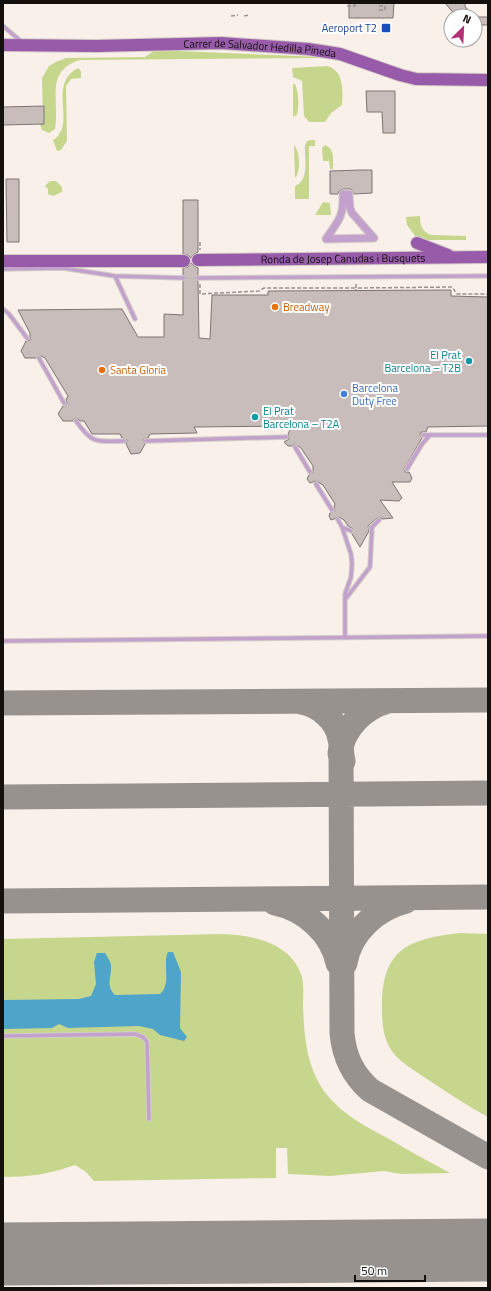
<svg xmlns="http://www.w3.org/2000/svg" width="491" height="1291" font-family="'Titillium Web',sans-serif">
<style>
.green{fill:#c7d68d}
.water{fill:#4fa4c9}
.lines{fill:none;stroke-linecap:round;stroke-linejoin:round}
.taxiway{stroke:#98928e;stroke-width:25}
.runway{stroke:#98928e;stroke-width:63}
.building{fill:#c8bdbb;stroke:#7e7472}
.lane-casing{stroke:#d4ccc7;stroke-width:5.5}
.street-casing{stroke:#d4ccc7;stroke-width:9}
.primary-casing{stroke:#d4ccc7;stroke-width:14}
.path{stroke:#98918d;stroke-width:1.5;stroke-dasharray:4 2;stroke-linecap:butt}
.lane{stroke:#c2a1cd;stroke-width:3.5}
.street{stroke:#c2a1cd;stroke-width:7}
.primary{stroke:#985baa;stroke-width:12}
.transit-dot{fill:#1a4fb4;stroke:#fff;stroke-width:1.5}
.food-dot{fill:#e8710a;stroke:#fff;stroke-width:1.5}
.culture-dot{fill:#0f9aa8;stroke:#fff;stroke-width:1.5}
.shop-dot{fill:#3f7fe0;stroke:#fff;stroke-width:1.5}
.labels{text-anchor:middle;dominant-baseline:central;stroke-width:4;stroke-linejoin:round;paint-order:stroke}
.transit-label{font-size:11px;fill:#164399;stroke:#fff;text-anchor:end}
.street-label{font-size:11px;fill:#13100e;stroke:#fff}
.food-label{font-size:11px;fill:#c56008;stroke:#fff;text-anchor:start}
.culture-label{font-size:11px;fill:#0d838f;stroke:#fff;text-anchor:end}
.shop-label{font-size:11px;fill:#366cbe;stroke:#fff;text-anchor:start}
</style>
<rect width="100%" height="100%" fill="#f9f0ea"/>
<!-- green -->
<path class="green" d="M155,50L322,57L323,58L80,60C44,71 60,101 55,129L49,133L42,130L39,122L43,121L42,78L49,66L56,62L66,58L145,57Z
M327,66C344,70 343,91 342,105L331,113L325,122H309L304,116L302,81L293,77L292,68Z
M78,68L81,71V78L71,79L66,86L67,141L61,150L57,151L53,140C78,124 46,85 78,68Z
M293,84H295C299,93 299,105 297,115L293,117Z
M312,140H315V146H309V199H295V186C310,180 304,159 305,145L307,141Z
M294,145C300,151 301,172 295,178Z
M325,145C335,149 333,159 333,169H330L329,161H323L322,148Z
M50,181H56L62,187V192L53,196L48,194V189L45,186Z
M323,202L330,203L331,215H315Z
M420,216C420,226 422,231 431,235L466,236V240H418L407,225L406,217Z
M460,933L488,934V1117C466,1105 445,1091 424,1077C414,1070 403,1064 395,1055C383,1041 382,1025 382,1007C382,949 408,939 460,933Z
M222,934C253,935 292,943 302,977C304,986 303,995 303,1004C304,1035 306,1065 324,1091C341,1114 365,1126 389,1139C409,1151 430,1162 450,1173L401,1174L384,1171L330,1176L288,1174L287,1148H276V1178L94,1181L86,1172L75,1165C49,1174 30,1177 3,1177V939Z"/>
<!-- water -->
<path class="water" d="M168,952H173L181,972L180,1028L187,1037L184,1041L160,1035L153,1029L139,1026L68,1028L59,1024L52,1028L3,1029V1000L79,999L91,996L96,984L94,962L97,953H105C107,956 110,961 111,965C112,977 105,985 115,995L160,994C172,984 162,964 168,952Z"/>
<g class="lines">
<!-- taxiway -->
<path class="taxiway" d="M301,702C319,705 337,720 340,739C342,746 341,754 343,761
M3,703L488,700
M341,746L342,1033C344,1056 352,1074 370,1090L488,1157
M340,754C342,729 364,707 388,701
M3,797L488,793
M3,901L488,897
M275,903C305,909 332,933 338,963
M345,963C350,932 377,908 406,901"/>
<!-- runway -->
<path class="runway" d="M3,1254L488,1250"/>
</g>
<!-- building -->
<path class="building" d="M349,3H394L393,18H349Z
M445,3H465V6L472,16H456Z
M475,17H488V25H475Z
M366,91H395V133H383L382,112H367Z
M44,106V124L3,125V107Z
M361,170H372V193L354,194L351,189H343L339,191L338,194H330V171Z
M6,179H19V242H7Z
M183,200H198V252L194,254L191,258L188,255L183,254Z
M191,263L194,266L198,268V275L195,278L198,281L199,338L210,339L212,295H268V291L451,290V296L488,297V426L428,427L426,432H421L420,435L422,438L404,469L405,472H409L412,478L410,482H392L402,498L399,501L380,500L393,518L382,519L380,517L377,518L368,526L369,531L360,547L352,534L353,529L348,526L344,520L339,517L331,520L329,516L330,513L335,511L334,507L335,504L323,485L316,481L310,483L307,479L309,475L313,473V466L301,448L295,444L292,446H288L284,442L289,439L288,434L292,426L194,427L197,433L150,434L148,438L143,440L145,444L140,453L131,454L126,444L127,440L122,438L120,434H92L84,421H80L77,418L74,419L73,421H63L58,414L63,406L67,404L66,400L68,396L45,358L39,355L36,358H25L21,351L26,341L30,340V333L18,310L122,309L138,337H164V314L183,315V281L187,278L183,275V268L188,267Z"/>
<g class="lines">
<!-- lane casing -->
<g class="lane-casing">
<path id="lane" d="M3,26L22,42
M3,269L63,268L115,276L184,278
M115,276L135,319
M198,278L488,276
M3,309L9,314L27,338
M39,358L64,403
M76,421C93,445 96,441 124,441
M423,435H488
M146,441L286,437
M295,447L310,472
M407,469L422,444L430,435
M316,484L332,510
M338,520L342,527L351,531
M342,527L351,554L352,564L351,577L345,594V637
M371,528L379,520
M347,597L370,567L372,527
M3,641L488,636
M3,1036L135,1034L143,1037L147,1042L149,1119"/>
</g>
<!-- street casing -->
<g class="street-casing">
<path id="street" d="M343,194H349L350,208L352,213L374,238L326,239C338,221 344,217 343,194Z"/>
</g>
<!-- primary casing -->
<g class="primary-casing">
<g id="primary">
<path id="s1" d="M3,45L96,46L221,43L308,49L340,54L400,75L416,79L488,80"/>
<path d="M417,243L448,255"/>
<path id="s2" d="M198,260L488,257"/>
<path d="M3,261H184"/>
</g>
</g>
<!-- path -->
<path class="path" d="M347,6H355V3
M379,6H385
M379,10H385V3
M231,16L238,15
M244,16L250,15
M200,242V250
M200,284V294L259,291L264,288H356V290
M356,284V288L452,287L457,294H488"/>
<!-- lane -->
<use href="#lane" class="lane"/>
<!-- street -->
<use href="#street" class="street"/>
<!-- primary -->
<use href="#primary" class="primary"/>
</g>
<!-- markers -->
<rect class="transit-dot" x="381" y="23" width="10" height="10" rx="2"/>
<g class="food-dot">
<circle cx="275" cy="307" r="4"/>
<circle cx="102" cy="370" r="4"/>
</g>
<g class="culture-dot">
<circle cx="469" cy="361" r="4"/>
<circle cx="255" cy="417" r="4"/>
</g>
<circle class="shop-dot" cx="344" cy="394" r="4"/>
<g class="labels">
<!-- transit labels -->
<g class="transit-label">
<text x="377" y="28">Aeroport T2</text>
</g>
<!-- street labels -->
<g class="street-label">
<text stroke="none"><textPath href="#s1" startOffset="257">Carrer de Salvador Hedilla Pineda</textPath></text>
<text stroke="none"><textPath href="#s2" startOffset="145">Ronda de Josep Canudas i Busquets</textPath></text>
</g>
<!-- food labels -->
<g class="food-label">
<text x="283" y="307">Breadway</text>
<text x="110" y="370">Santa Gloria</text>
</g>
<!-- culture labels -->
<g class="culture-label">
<text x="461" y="355">El Prat<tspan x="461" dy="13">Barcelona – T2B</tspan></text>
<text x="263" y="411" text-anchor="start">El Prat<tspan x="263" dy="13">Barcelona – T2A</tspan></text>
</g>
<!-- shop labels -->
<g class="shop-label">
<text x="352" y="388">Barcelona<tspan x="352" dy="13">Duty Free</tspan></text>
</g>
</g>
<!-- border -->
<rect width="491" height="1291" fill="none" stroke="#13100e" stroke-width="8"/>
<!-- north arrow -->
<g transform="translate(463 28) rotate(24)"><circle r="19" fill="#ffffff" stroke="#a19f9f"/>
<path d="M0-3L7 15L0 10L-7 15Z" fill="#b43077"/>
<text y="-6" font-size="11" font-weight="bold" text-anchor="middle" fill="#13100e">N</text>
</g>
<!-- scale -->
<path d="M355 1275v6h70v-6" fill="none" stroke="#13100e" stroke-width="2"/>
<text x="361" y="1275" font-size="12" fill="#13100e" stroke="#ffffff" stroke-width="3" paint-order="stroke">50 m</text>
</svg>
